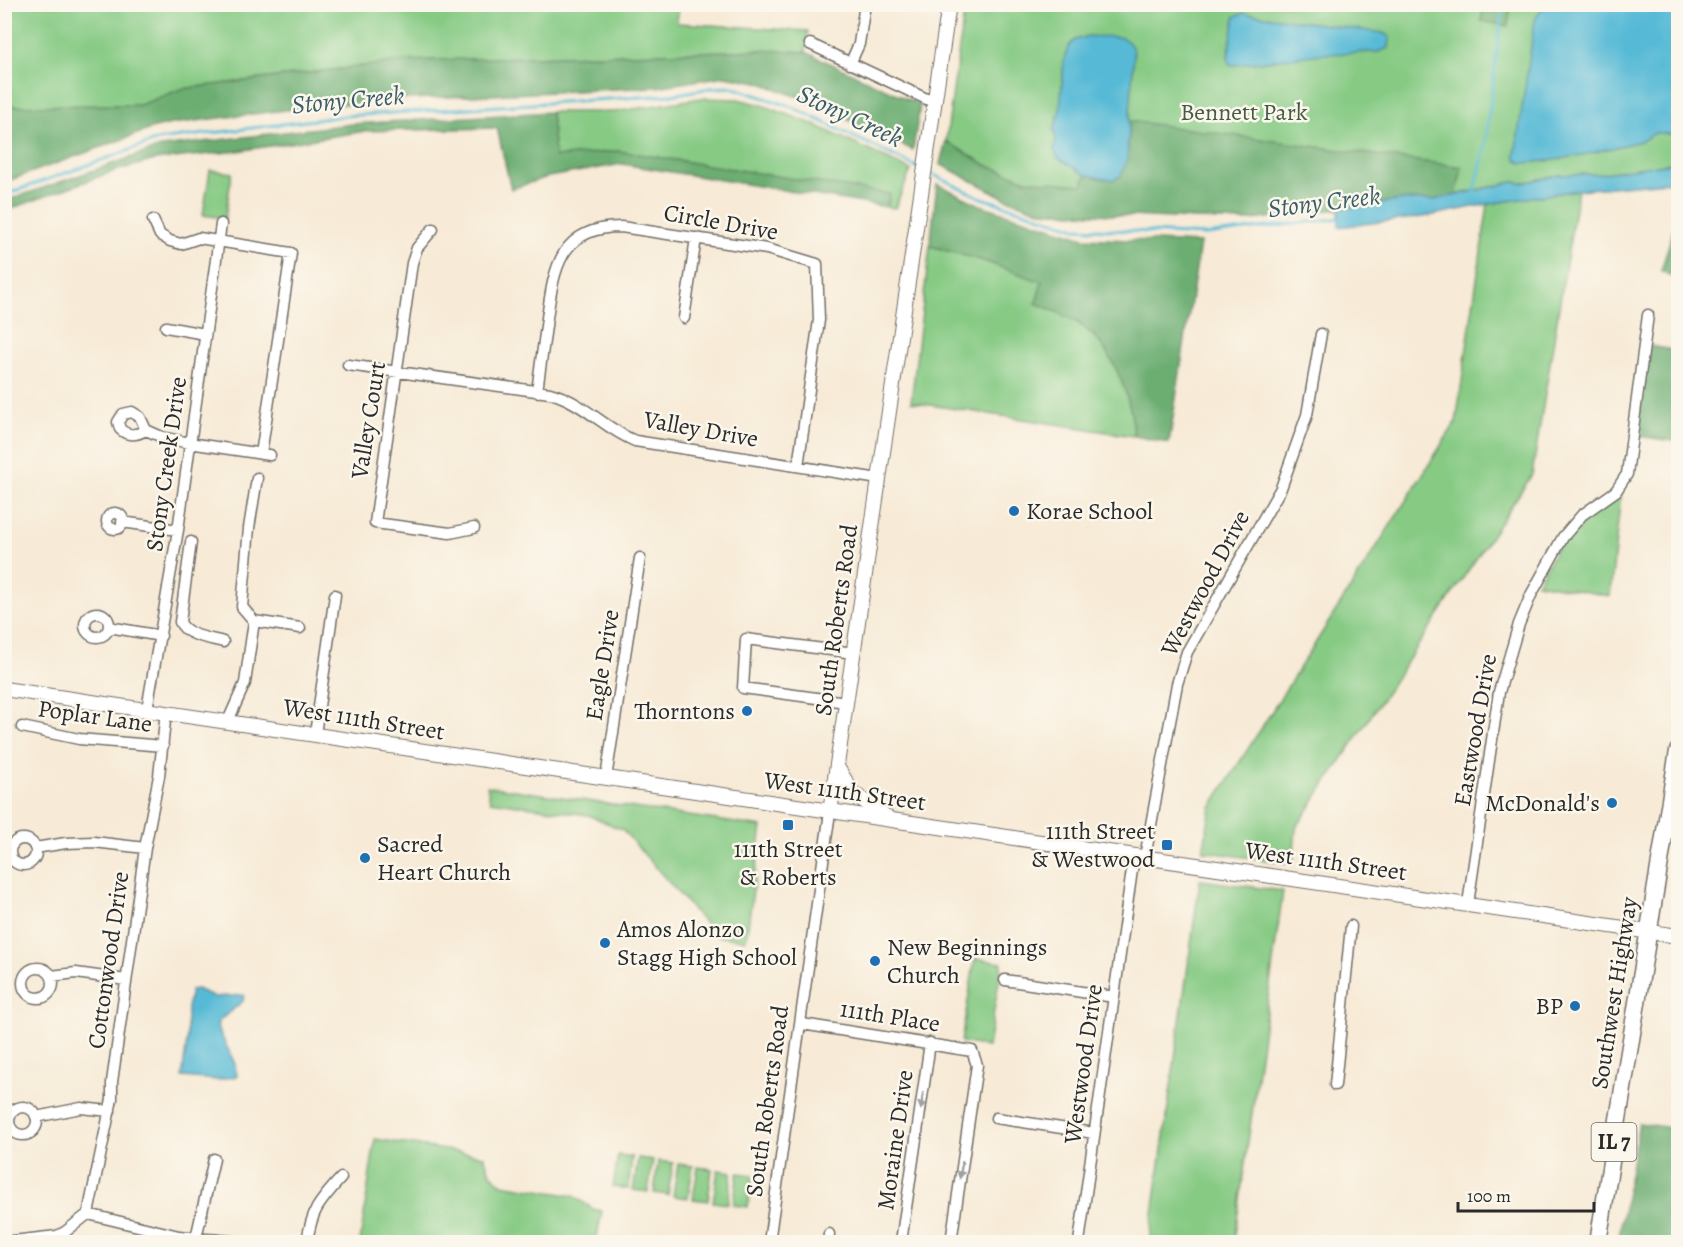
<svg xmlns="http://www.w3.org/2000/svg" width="1683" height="1247" font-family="Alegreya,serif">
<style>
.green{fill:#86ca84;stroke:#587a58;stroke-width:1.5}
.forest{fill:#6cae72;stroke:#4c6c4e;stroke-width:1.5}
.water{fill:#57bad6;stroke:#417280;stroke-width:1.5}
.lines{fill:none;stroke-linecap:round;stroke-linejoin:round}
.stream{stroke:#57bad6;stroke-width:3}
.street-casing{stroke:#726e67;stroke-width:13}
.secondary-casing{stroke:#726e67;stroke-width:16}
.primary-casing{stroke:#726e67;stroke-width:19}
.street{stroke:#fff;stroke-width:10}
.secondary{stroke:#fff;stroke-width:14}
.primary{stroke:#fff;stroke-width:16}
.oneway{fill:#a0a0a0}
.poi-dot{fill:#1f6fb2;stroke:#fbf7ec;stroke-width:2}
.labels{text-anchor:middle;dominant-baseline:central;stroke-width:5;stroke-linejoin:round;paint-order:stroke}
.shield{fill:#fbf7ec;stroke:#696865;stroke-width:1.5}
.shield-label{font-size:22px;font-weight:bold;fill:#2b2b2b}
.park-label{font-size:24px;fill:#465b46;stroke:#fbf7ec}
.street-label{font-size:24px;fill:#2b2b2b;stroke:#fbf7ec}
.poi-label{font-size:24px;fill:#2b2b2b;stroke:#fbf7ec;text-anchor:start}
.water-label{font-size:26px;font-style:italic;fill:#3a5d67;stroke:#fbf7ec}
</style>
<rect width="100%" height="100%" fill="#fbf7ec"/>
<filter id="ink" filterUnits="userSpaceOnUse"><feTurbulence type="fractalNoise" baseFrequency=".0167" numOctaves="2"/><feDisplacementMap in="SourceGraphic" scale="12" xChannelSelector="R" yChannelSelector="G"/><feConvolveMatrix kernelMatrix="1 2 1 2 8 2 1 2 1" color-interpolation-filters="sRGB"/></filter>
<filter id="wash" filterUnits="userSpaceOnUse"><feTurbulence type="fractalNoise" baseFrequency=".008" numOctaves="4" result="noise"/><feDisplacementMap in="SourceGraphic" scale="24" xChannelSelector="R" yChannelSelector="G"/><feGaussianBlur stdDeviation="1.35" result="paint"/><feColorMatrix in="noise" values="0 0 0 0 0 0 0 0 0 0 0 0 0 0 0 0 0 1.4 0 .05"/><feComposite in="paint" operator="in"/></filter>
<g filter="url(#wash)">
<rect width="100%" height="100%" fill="#f7ead6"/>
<!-- green -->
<path class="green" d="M679,4L677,23L808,31L806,52L764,50L404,61L182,89L140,105L5,106L4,5Z
M965,5H1678V162L1598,174L1559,175L1523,183L1513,182L1434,200H1404L1244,221L1040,211L1005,198L940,164L946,141Z
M701,98L738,99L762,105L815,125L911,170L895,208L887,207L890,195L619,151L555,157L551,112H614Z
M210,170L232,173L225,218L203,215Z
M1578,190L1532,475L1296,828L1293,864L1203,851L1211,807L1456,422L1488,204Z
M930,246L984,261L1043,282L1036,303C1050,309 1065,315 1078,323C1112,344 1132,397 1134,436L911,402Z
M1622,484L1610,596L1537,583L1563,537Z
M487,786L762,827L746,940L716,936L623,830L588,815L490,801Z
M1200,880L1283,891L1234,1242H1149Z
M975,958L1002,963L988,1047L961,1042Z
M375,1139L484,1156C488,1168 491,1177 502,1184L574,1196L593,1209L602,1211L596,1242H360Z
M618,1155L632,1157L628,1189L613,1187Z
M638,1158L653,1160L648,1192L633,1190Z
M658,1161L673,1163L668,1195L654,1193Z
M678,1164L693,1166L688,1198L673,1196Z
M698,1167L712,1169L708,1201L693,1199Z
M718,1170L732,1172L728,1204L713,1202Z
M738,1173L753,1175L748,1207L733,1205Z"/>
<!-- forest -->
<path class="forest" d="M1484,4L1511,5L1508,26L1481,21Z
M764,50L806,52L920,105L913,150L801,98L758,82L725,76L657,87L387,100L294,109L171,124L151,129L5,182V106L140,105L181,89L404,61Z
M551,112L555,157L619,151L890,194L887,207L622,164L548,177L511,189L497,128L366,131L238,151L155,160L112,172L5,211V201L161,147L352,124Z
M1130,121L1462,167L1456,195L1434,200H1404L1244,221L1149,217L1040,211L1005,198L940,164L946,141L986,165L1027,180L1083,185L1086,175L1103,179L1127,159Z
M937,184L980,205L1084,238L1200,243L1169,443L1134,436C1132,397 1112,344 1078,323C1065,315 1050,309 1036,303L1042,282L984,261L930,246Z
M1678,214V279L1661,271Z
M1644,345L1678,351V442L1632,435Z
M1639,1123L1678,1129V1242H1618Z"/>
<!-- water -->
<path class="water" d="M1582,5H1678V134C1670,136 1664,132 1656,133C1650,134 1648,139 1641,141C1602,150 1561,162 1522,163L1517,160L1515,156L1535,20L1541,9Z
M1244,13L1383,33L1390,37L1389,48L1378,52L1322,54L1235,65L1229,64L1228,57L1235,16Z
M1088,36C1106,39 1128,29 1134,53L1127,159L1121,176L1113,180L1086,175L1058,158L1054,150L1056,139L1054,130L1060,110L1064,59L1069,46L1075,40Z
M1678,162V181L1578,190L1488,204L1423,217L1339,227V209L1404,200H1434L1513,182L1523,183L1559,175L1598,174Z
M197,989L214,997L244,995L243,1001L219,1021L217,1026L235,1064L237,1076L218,1080L182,1077L187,1040V1008L191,990Z"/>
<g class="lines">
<!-- stream -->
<path class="stream" d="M930,173L979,197L1076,228L1205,235L1341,218
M1475,191L1485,147L1503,4
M4,195L158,140L345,116L671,95L711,88L732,87L792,107L921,169"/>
</g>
</g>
<g filter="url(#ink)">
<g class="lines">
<!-- street casing -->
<g class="street-casing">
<path id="street" d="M810,44L935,103
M850,64L859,44L865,4
M153,220L160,235L170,241L181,244L199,238L291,253L261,454
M433,229L417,248L412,263L375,523L450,533L474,528
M684,318L696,238
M166,327L205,334
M348,365L550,393C584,402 603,428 635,441L879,479
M537,392C540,367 544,343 547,318C554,269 559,227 621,227L767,249L817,264L819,320L798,466
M146,430C137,435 128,437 120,429L118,422L123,414L132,412L140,417L146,430L162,437L189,443L270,455
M107 521a8 8 0 1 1 16 0a8 8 0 1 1-16 0Z
M122,522L178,530
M191,542L180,622C186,636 209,638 223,642
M4,610V615
M85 625a12 12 0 1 1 24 0a12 12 0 1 1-24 0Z
M254,621L300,628
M109,627L161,636
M846,702L743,688L746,639L854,653
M147,709L178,530L221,224
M228,721L245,683L254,621L242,607L249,528L257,478
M22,727L79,739L163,746
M315,734L335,595
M606,778L640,558
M10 852a13 13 0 1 1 26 0a13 13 0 1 1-26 0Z
M35,848L66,843L94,842L145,848
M1145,857L1177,684L1187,652L1281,488L1307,415L1321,334
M1468,904L1499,692L1519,624L1531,595L1563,537L1582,515L1616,491L1627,474L1648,315
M23 983a15 15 0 1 1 30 0a15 15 0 1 1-30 0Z
M51,976L76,973L126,980
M1005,980L1114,997
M802,1024L972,1051L977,1065L951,1242
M1335,1085L1351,926
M9 1121a14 14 0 1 1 28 0a14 14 0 1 1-28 0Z
M36,1117L81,1108L110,1111
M996,1118L1094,1133
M88,1214L112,1099V1082L145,848L159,776L166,712
M196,1238L214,1159
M4,1242L57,1236L65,1232L88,1214L179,1236L241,1242
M307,1242C312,1209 319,1203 341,1178
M769,1242L830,812
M828,1242L829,1234
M901,1242L930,1043
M1079,1242L1134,856"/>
</g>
<!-- secondary casing -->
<g class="secondary-casing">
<path id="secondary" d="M4,689L1678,936
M837,767L853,793L888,818
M830,812L949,4"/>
</g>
<!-- primary casing -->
<g class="primary-casing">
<path id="primary" d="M1598,1242L1678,751"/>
</g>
<!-- street -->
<use href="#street" class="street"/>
<!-- secondary -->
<use href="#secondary" class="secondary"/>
<!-- primary -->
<use href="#primary" class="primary"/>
</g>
<!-- one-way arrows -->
<defs><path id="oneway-solid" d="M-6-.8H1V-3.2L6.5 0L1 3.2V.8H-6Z" transform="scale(1.5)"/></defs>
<g class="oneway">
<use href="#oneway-solid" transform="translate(922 1101) rotate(98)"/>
<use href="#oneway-solid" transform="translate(961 1170) rotate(99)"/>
</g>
</g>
<!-- markers -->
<g class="poi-dot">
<circle cx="1014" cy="511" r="6"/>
<circle cx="747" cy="711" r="6"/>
<circle cx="1612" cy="803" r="6"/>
<rect x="782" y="819" width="12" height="12" rx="3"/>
<rect x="1161" y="839" width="12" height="12" rx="3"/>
<circle cx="365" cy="858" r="6"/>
<circle cx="605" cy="943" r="6"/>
<circle cx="875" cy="961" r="6"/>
<circle cx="1575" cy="1006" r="6"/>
</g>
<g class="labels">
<!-- shield labels -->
<rect class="shield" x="1591.5" y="1123" width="45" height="38" rx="4.5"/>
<g class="shield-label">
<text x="1614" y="1142">IL 7</text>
</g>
<!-- park labels -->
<g class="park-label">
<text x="1244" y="112">Bennett Park</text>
</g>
<!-- street labels -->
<g class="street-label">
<text transform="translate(721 222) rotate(10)">Circle Drive</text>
<text transform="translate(368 420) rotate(-81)">Valley Court</text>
<text transform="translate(701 429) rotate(10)">Valley Drive</text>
<text transform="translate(166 464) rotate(-82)">Stony Creek Drive</text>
<text transform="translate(1205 583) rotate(-62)">Westwood Drive</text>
<text transform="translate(836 620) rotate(-82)">South Roberts Road</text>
<text transform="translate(602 665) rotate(-81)">Eagle Drive</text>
<text transform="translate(95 716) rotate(8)">Poplar Lane</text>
<text transform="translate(364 719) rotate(9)">West 111th Street</text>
<text transform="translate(1475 730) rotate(-80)">Eastwood Drive</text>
<text transform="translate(845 791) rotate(8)">West 111th Street</text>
<text transform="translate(1326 861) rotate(8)">West 111th Street</text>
<text transform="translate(108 960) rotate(-82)">Cottonwood Drive</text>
<text transform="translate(1614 993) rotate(-81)">Southwest Highway</text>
<text transform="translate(890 1016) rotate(9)">111th Place</text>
<text transform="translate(1083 1064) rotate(-82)">Westwood Drive</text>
<text transform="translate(767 1101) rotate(-82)">South Roberts Road</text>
<text transform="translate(895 1140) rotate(-82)">Moraine Drive</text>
</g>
<!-- poi labels -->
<g class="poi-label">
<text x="1026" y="511">Korae School</text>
<text x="735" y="711" text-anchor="end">Thorntons</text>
<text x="1600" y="803" text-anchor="end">McDonald's</text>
<text x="1155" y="831" text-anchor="end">111th Street<tspan x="1155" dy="28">&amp; Westwood</tspan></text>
<text x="377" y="844">Sacred<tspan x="377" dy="28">Heart Church</tspan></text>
<text x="788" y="849" text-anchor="middle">111th Street<tspan x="788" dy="28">&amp; Roberts</tspan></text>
<text x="617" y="929">Amos Alonzo<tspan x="617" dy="28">Stagg High School</tspan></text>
<text x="887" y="947">New Beginnings<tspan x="887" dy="28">Church</tspan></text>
<text x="1563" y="1006" text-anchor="end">BP</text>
</g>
<!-- water labels -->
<g class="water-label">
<text transform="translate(348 100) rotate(-5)">Stony Creek</text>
<text transform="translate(850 116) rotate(25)">Stony Creek</text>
<text transform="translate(1324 202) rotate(-7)">Stony Creek</text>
</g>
</g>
<!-- margin -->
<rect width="1683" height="1247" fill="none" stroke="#fbf7ec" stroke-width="24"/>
<!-- scale -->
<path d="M1458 1202v9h136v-9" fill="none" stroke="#2b2b2b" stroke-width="3"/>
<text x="1467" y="1202" font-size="18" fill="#2b2b2b" stroke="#fbf7ec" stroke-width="4.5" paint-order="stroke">100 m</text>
</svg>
